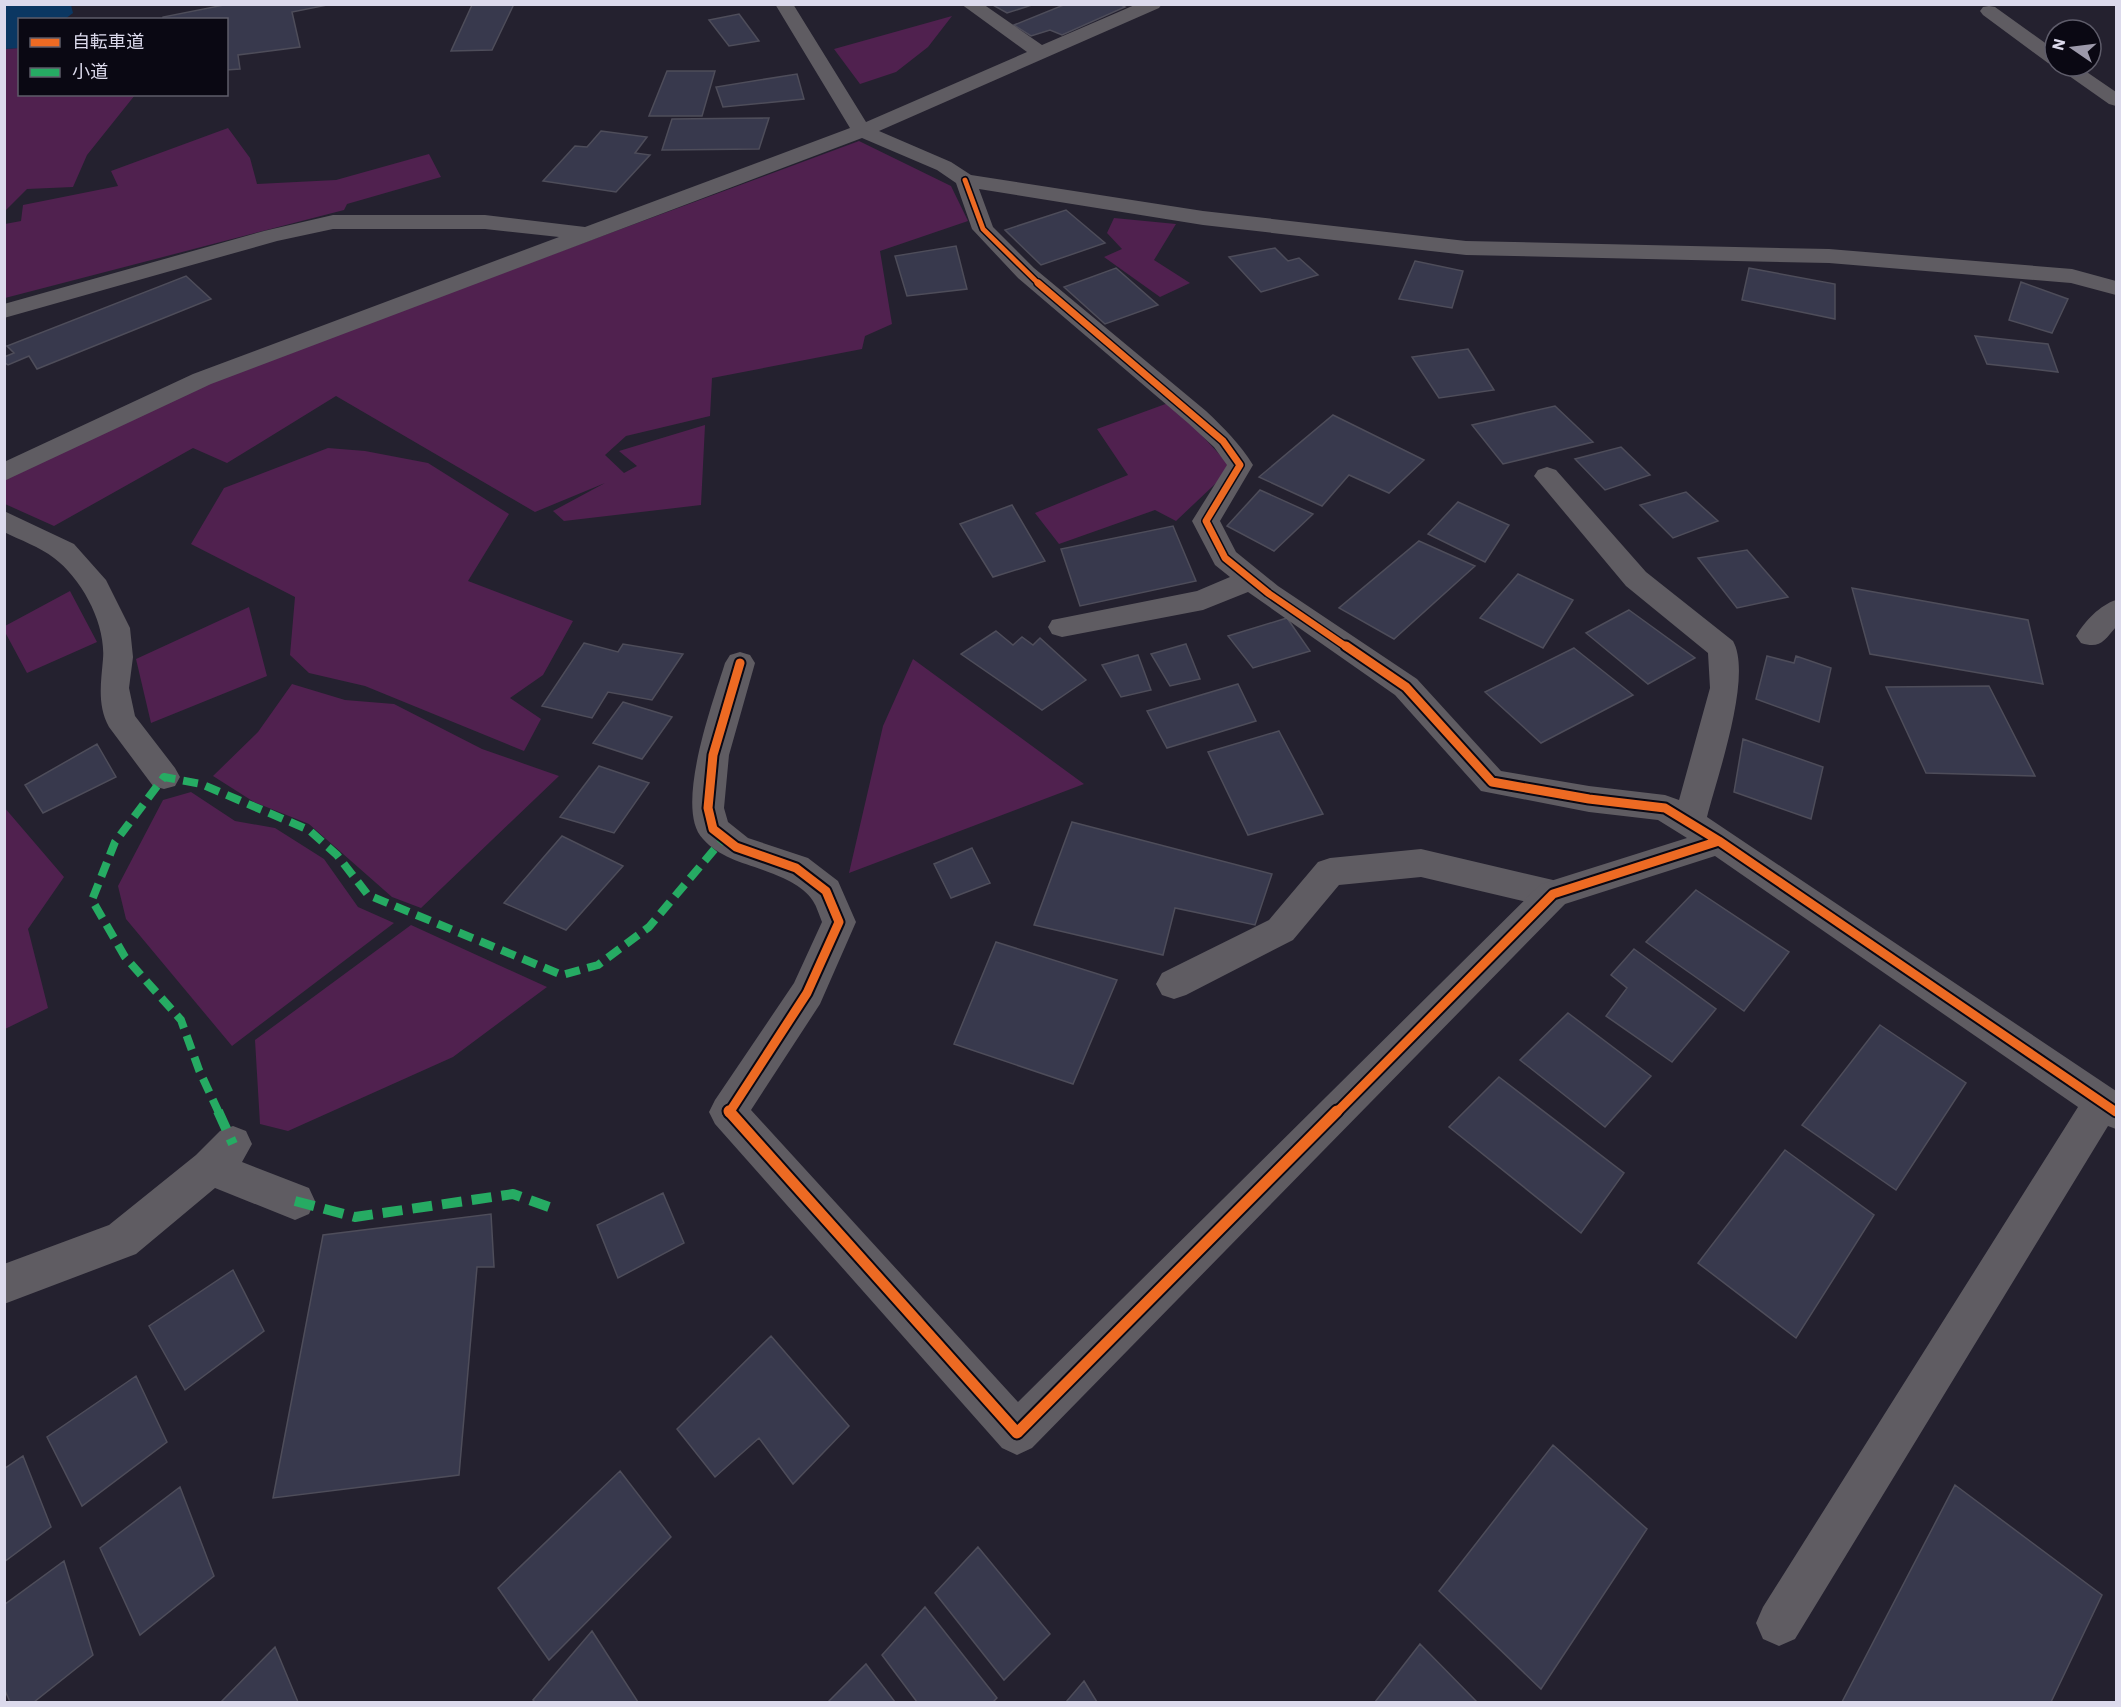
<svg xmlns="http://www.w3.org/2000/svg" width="2121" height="1707" font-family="'IBM Plex Sans','Noto Sans JP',sans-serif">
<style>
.green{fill:#50214f}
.water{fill:#0b3762}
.building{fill:#38394d;stroke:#4e4d5a;stroke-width:1.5}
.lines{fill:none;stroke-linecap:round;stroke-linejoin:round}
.lane{fill:#5f5c62;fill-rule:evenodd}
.street{fill:#5f5c62;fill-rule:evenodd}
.quiet-far1{stroke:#26ab63;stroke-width:8;stroke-dasharray:15 8;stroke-linecap:butt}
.quiet{stroke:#26ab63;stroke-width:10;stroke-dasharray:20 10;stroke-linecap:butt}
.cycleway-far3-casing{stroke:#0a0813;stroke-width:8}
.cycleway-far2-casing{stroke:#0a0813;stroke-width:10}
.cycleway-far1-casing{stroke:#0a0813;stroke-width:13}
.cycleway-casing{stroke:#0a0813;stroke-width:15}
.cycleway-far3{stroke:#ed6a23;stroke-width:5}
.cycleway-far2{stroke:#ed6a23;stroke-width:7}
.cycleway-far1{stroke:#ed6a23;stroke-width:9}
.cycleway{stroke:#ed6a23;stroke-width:11}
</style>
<rect width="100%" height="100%" fill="#24212f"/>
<!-- green -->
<path class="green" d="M952,16L928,47L896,72L860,84L834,49Z
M19,48L20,94L135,95L87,155L73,187L27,189L5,211V49Z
M228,128L250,158L257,184L336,180L429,154L441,177L347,204L344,210L5,298V224L21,221L23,205L118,186L111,171Z
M859,141L951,186L968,221L880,251L892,324L865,336L862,349L712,378L710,416L626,436L605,455L624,473L637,466L619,451L705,425L701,505L564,521L553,511L605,483L535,512L336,396L227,463L193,448L54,526L5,504V480L202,384Z
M1114,218L1176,224L1154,260L1190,283L1160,297L1104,257L1122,249L1107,233Z
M1171,402L1232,468L1176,521L1155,510L1059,544L1035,513L1128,475L1097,429Z
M328,448L365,451L428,463L509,514L468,581L573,621L543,675L510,698L541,719L524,751L365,686L309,673L290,655L295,597L191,544L224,488Z
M70,591L97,642L27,673L5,632V626Z
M249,607L267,676L151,723L136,659Z
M913,659L1084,784L849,873L883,726Z
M292,684L345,700L394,704L482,749L559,776L421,908L392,897L309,824L254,802L213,776L258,732Z
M191,792L235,821L275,828L324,859L358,907L394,923L232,1046L126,919L118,886L163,800Z
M4,807L64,877L28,929L48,1008L5,1029Z
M411,925L547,987L453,1057L288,1131L260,1124L255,1040Z"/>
<!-- water -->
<path class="water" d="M5,5H71L73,13L65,19L20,20L19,48L5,49Z"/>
<!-- building -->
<path class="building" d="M229,4H332L292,12L300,47L238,55L240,69L226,70V20H163V17Z
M514,4L492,50L451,51L472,5Z
M991,4H1032V5L1007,13Z
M1066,4H1119L1125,7L1062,35L1050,30L1031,36L1014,25Z
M739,14L759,41L729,46L709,20Z
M667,71H715L702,116H649Z
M797,74L804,99L723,107L716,87Z
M769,118L759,149L662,150L672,119Z
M601,131L647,137L635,153L650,155L616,192L543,181L575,146L587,147Z
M1066,210L1105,243L1041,265L1005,230Z
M956,246L967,289L907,296L895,256Z
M1275,248L1288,261L1299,258L1318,275L1261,292L1229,257Z
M1415,261L1463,271L1452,308L1399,299Z
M1116,268L1158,305L1105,324L1064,287Z
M1749,268L1835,284V319L1742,300Z
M186,276L211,299L37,369L29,356L8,365L4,362V357L14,353L7,346Z
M2021,282L2068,299L2052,333L2009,320Z
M1975,336L2048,344L2058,372L1987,364Z
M1468,349L1494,390L1439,398L1412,357Z
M1555,406L1593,442L1503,464L1472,425Z
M1333,415L1424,460L1389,493L1349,475L1322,506L1259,477Z
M1621,447L1650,475L1605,490L1575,459Z
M1260,490L1313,514L1274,551L1227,526Z
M1686,492L1718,521L1673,538L1640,505Z
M1458,502L1509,525L1485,562L1428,534Z
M1012,505L1045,561L993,577L960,524Z
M1173,526L1196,581L1080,606L1061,549Z
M1419,541L1475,566L1394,639L1339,608Z
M1747,550L1788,597L1737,608L1698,558Z
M1518,574L1573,600L1543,648L1480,618Z
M1852,588L2028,620L2043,684L1870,654Z
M1629,610L1695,658L1648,684L1586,633Z
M1287,618L1310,651L1253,668L1228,636Z
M996,631L1013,645L1022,637L1033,645L1040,638L1086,680L1042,710L961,654Z
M584,643L618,652L623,644L683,654L652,700L608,692L592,718L542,706Z
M1186,644L1200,679L1170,686L1151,654Z
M1574,648L1633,695L1541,743L1485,692Z
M1138,655L1151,690L1121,697L1102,665Z
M1767,656L1794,663L1796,656L1831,668L1819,722L1756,699Z
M1238,684L1256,721L1167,748L1147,711Z
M1989,686L2035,776L1926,773L1886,687Z
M623,702L672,717L642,759L593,743Z
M1279,731L1323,814L1248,835L1208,752Z
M1743,739L1823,767L1811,819L1734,792Z
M97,744L116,777L43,813L25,785Z
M599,766L649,783L614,833L560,817Z
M1072,822L1272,874L1255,925L1175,908L1163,955L1034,925Z
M562,836L623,866L566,930L504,903Z
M972,848L990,883L951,898L934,864Z
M1696,890L1789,952L1744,1011L1646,942Z
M996,942L1117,980L1073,1084L954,1044Z
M1634,949L1716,1009L1672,1062L1606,1016L1627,988L1611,975Z
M1568,1013L1651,1076L1605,1127L1520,1060Z
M1880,1025L1966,1083L1896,1190L1802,1125Z
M1499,1077L1624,1173L1581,1233L1449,1127Z
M1785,1150L1874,1215L1796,1338L1698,1263Z
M663,1193L684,1243L618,1278L597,1225Z
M491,1214L494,1267H477L459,1475L273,1498L323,1235Z
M233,1270L264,1331L185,1390L149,1326Z
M771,1336L849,1426L793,1484L759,1438L715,1477L677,1429Z
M136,1376L167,1442L82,1506L47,1437Z
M1553,1445L1647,1529L1541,1689L1439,1591Z
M23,1456L51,1527L4,1562V1469Z
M620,1471L671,1537L549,1660L498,1588Z
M1955,1485L2102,1595L2051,1702H1842Z
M180,1487L214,1576L140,1635L100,1548Z
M978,1547L1050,1634L1004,1680L935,1593Z
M64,1561L93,1655L34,1702H10L4,1688V1605Z
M925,1607L997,1698L993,1702H917L882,1655Z
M592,1631L638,1702H535L533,1700Z
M1420,1644L1477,1702H1375Z
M275,1647L298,1702H221Z
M866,1664L895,1702H828Z
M1084,1681L1097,1702H1066Z"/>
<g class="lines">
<!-- lane -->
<path class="lane" d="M1989,6L1995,7L2055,50V65L2048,63L1983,15L1980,11L1983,7Z
M2055,66H2078L2116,92V106L2109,104Z
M1421,849L1553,880L1565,884L1570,894L1565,904L1553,908L1421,877L1339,885L1293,940L1186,995L1174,999L1162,995L1156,984L1162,973L1269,920L1318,862L1330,858Z"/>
<!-- street -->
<path class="street" d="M775,4H793L866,122L1027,52L961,4H983L1042,45L1137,4H1162L1159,8L879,131L951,162L971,175L1203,211L1466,241L1829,249L2072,269L2116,281V295L2071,283L1829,263L1466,255L1203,225L979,189L993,227L1034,268L1206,411C1224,428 1240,444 1253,465L1220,521L1236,552L1278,586L1417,679L1501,771L1589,786L1665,795L1679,800L1710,688L1708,653L1626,586L1534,476L1538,470L1547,467L1556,470L1646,572L1733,641C1753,676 1717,777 1707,817L2116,1091V1129L2108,1126L1795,1639L1779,1646L1763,1639L1756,1623L1763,1607L2078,1107L1715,856L1565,904L1032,1448L1017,1455L1002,1448L715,1124L709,1112L715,1100L794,983L822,922C819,915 817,907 813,901C803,885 780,876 763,870C741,862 719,857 703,839C673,809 714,699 725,663L730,655L740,652L750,655L755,663L729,755L724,808L728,822L748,838L808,858L838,881L856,922L820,1004L751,1110L1018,1402L1541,884L1687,838L1658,820L1589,812L1481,791L1395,695L1248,592L1203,610L1062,637L1052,634L1048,627L1052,620L1197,591L1230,577L1215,565L1192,521L1227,465L1214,447L1188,423L1018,278L972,229L956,183L937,170L862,138L211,384L4,481V462L193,374L559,237L485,229H333L277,241L4,318V304L264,231L333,215H485L585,227L850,128Z
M4,511L74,544L106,580L130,628L133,657L129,688L135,716L175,768L180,777L175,786L164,789L153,786L109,727C97,705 101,683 103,659C106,624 82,579 54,558C40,547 20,540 4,532Z
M2116,600V627C2104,641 2100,649 2081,643L2076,636C2085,621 2100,605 2116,600Z
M233,1126L246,1131L252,1144L242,1162L309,1188L315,1201L309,1214L295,1220L215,1188L136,1254L4,1304V1264L109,1225L196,1155L220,1131Z"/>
<!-- quiet-far1 -->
<path class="quiet-far1" d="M219,1113L199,1070L181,1020L125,957L92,900L115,842L164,777L201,784L309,830L337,855L368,895L562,975L598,965L649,927L724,838"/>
<!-- quiet -->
<path class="quiet" d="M218,1111L233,1144
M295,1201L355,1217L513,1194L549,1207"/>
<!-- cycleway-far3 casing -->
<g class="cycleway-far3-casing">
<path id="cycleway-far3" d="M965,180L983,229L1040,285"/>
</g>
<!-- cycleway-far2 casing -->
<g class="cycleway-far2-casing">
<path id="cycleway-far2" d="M1038,283L1223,441L1240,465L1206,521L1225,558L1268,593L1348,648"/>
</g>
<!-- cycleway-far1 casing -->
<g class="cycleway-far1-casing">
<path id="cycleway-far1" d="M1346,646L1406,687L1492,782L1589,799L1665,808L1719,841L2116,1112
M729,1113L807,993L839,922L826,891L796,868L736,847L713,829L708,808L713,755L740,663
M1336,1113L1553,894L1719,841"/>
</g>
<!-- cycleway casing -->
<g class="cycleway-casing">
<path id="cycleway" d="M729,1111L1017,1433L1337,1111"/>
</g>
<!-- cycleway-far3 -->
<use href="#cycleway-far3" class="cycleway-far3"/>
<!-- cycleway-far2 -->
<use href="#cycleway-far2" class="cycleway-far2"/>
<!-- cycleway-far1 -->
<use href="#cycleway-far1" class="cycleway-far1"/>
<!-- cycleway -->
<use href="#cycleway" class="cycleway"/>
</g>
<!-- border -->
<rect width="2121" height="1707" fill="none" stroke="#dcdaec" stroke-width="12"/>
<!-- legend -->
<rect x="18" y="18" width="210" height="78" fill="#0a0813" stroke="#5e5c6a" stroke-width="1.5"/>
<rect x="30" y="38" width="30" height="9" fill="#ed6a23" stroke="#5e5c6a" stroke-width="1.5"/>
<text x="72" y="48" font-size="18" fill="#dcdaec">自転車道</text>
<rect x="30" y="68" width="30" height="9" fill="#26ab63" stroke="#5e5c6a" stroke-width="1.5"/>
<text x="72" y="78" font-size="18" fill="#dcdaec">小道</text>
<!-- north arrow -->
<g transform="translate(2073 48) rotate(284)"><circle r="28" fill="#0a0813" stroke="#5e5c6a" stroke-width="1.5"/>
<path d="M0-4.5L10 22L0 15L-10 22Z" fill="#9c99aa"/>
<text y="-9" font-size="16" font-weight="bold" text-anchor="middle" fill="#dcdaec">N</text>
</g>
</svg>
